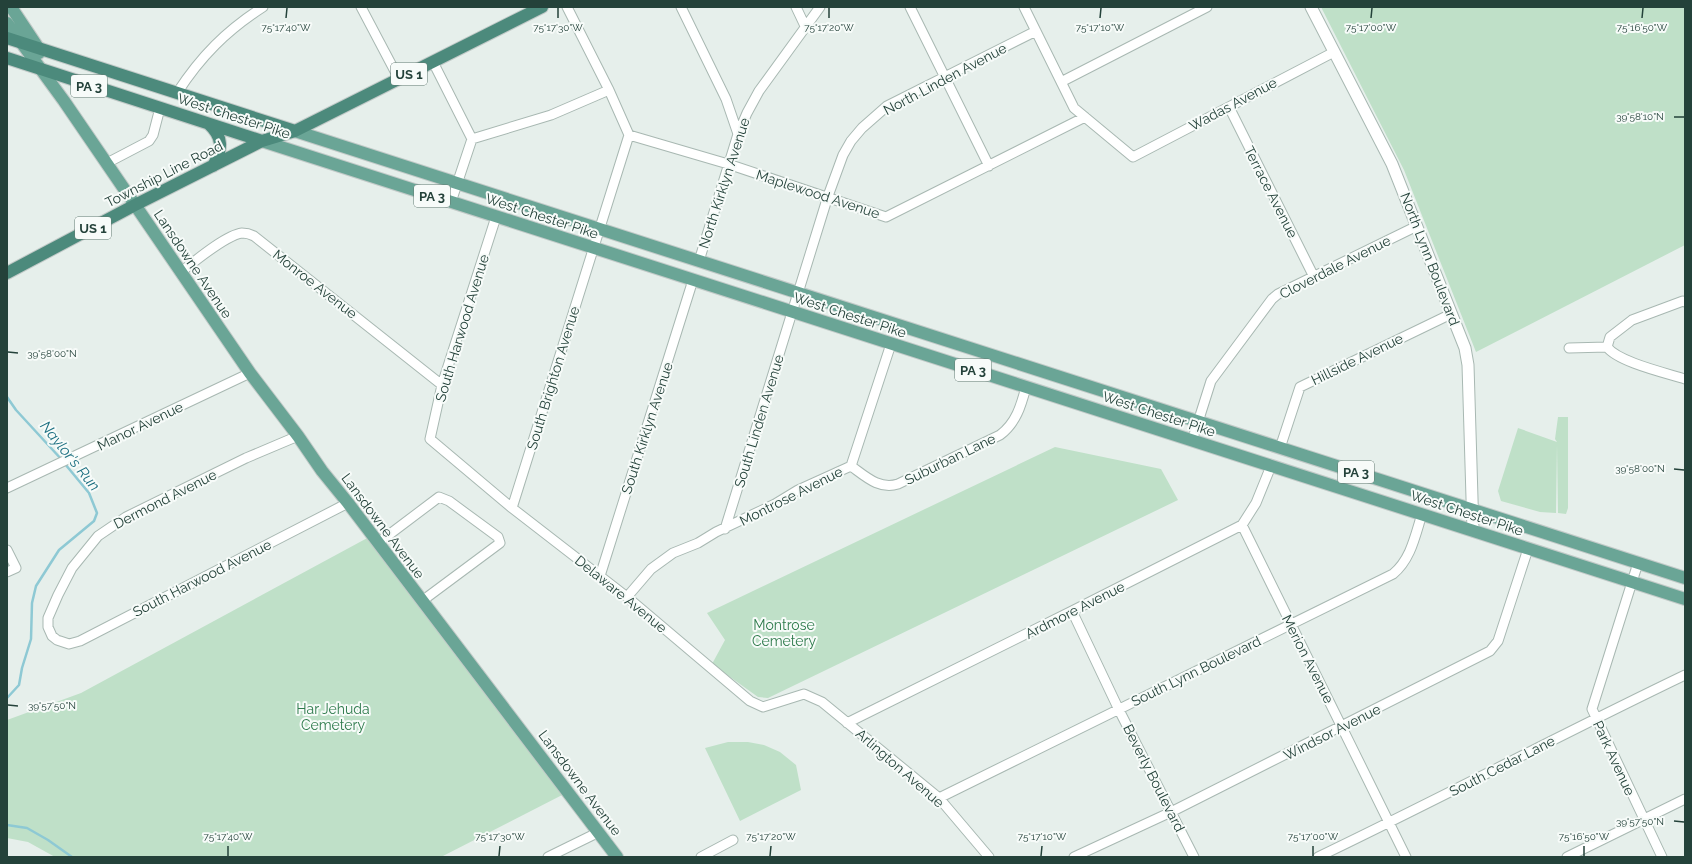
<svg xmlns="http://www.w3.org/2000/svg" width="1692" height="864" font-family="Raleway,sans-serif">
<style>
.green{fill:#bfe0c8}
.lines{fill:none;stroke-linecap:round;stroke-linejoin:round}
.stream{stroke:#8ec9d4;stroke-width:2.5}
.minor-casing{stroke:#a8b8b2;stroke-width:11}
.tertiary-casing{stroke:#a8b8b2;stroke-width:13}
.primary-casing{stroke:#c2cac8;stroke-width:14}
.trunk-casing{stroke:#c2cac8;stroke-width:14}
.minor{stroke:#fff;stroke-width:9}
.tertiary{stroke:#fff;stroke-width:11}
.primary{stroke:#6aa596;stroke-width:12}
.trunk{stroke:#4c8a7c;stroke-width:12}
.ticks{fill:none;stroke:#24423a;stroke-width:1.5}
.labels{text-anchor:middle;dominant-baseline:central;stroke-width:4;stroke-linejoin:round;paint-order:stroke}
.shield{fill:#f7fbf9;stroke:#637a73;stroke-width:1}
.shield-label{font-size:13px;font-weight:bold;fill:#24423a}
.street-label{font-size:14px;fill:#24423a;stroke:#f7fbf9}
.park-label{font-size:14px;fill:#2d7a4b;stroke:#f7fbf9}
.water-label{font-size:15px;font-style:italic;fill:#1c6f80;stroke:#f7fbf9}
.ticks-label{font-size:10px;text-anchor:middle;fill:#24423a;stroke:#f7fbf9;stroke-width:4;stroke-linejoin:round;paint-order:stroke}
</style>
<rect width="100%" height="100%" fill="#e6efeb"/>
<!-- green -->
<path class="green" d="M1321,7H1685V245L1476,352L1404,170Z
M1558,417H1568V508L1566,514L1558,513L1557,445L1556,513L1540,512L1501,501L1498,491L1518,428L1557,442L1555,439Z
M1055,447L1161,469L1178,500L768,698L758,697L712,664L725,640L707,613Z
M371,536L568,792L441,857H55L28,842L7,838V720L81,693Z
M728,742H748L764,745L780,752L796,765L801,790L740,821L705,748Z"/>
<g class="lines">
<!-- stream -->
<path class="stream" d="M7,397L16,410L62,460
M7,698L19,685L22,668L31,639L32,603L36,586L59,550L94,521L97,513L89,493L65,464
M7,825L27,828L48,840L72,857"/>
<!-- minor casing -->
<g class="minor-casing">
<path id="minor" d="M361,7L399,79
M681,7L726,99L738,134
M796,7L805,26
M910,7L989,166
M1024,7L1074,108L1133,157L1334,52
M433,62L472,139
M1061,82L1207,7
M177,93C201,56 226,31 263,7
M1229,107L1314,277
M629,135L728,164L886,217L1085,117
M472,139L551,115L609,90
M107,163L149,141L153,135L160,108
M451,202L472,139
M496,217L442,385L430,439L512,508L627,597L750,701L763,707L804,694L822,702L939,798L989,857
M699,261L738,134L747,113L759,91L820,7
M181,272C195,261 226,235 242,233C247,233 250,234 254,236L442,385
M1607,347L1610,337L1632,320L1683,301L1685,302
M1607,347C1618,362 1666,373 1685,379
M1569,348L1607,347
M298,436L246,458L126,517L98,536L72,568L58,595L48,618V627L52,636L57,640L69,644L80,641L348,503
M1192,441L1211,381L1272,299L1278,294L1417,226
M1280,448L1300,387L1451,314
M851,466C865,476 879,490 898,484L1000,435C1016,423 1021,406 1026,387
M7,488L250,373
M512,508L629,135L609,90L567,7
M1242,525L1406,857
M725,529L828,196L843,155L851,141L862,128L887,106L1036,31
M378,543L439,497L449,501L498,537L500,543L422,601
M7,550L16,568L7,572
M1638,563L1592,709L1662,857
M600,576L693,280
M627,597L651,569L673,553L698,543L716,532L775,504L798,490L851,466L891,344
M1072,611L1119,710L1194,857
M847,723L1072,611L1242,525L1256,503L1271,466
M939,798L1393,574C1411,559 1415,536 1422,514
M548,857L599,832
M701,857L733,840
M1074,857L1171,812L1490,651L1498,641L1528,549
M1318,857C1441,798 1562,734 1685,675
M1567,857L1685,799"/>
</g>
<!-- tertiary casing -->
<g class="tertiary-casing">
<path id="tertiary" d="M1311,7L1392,164L1465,348L1468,365L1473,531"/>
</g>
<!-- primary casing -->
<g class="primary-casing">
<path id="primary" d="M11,7L39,49V53
M7,23L64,101L250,373L298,436L322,471L348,503L617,857
M295,131L1685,578
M262,141L1685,599"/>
</g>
<!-- trunk casing -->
<g class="trunk-casing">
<path id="trunk" d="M7,38L295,131
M7,58L262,141
M209,124C223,137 223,149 213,166
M7,273L135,205L262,141L295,131L542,7"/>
</g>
<!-- minor -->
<use href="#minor" class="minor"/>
<!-- tertiary -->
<use href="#tertiary" class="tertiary"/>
<!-- primary -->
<use href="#primary" class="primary"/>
<!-- trunk -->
<use href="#trunk" class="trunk"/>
</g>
<!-- ticks -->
<path class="ticks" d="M286,18L287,8M558,18V8M829,18V8M1100,18L1101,8M1371,18L1372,8M1642,18L1643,8M1674,117H1684M8,352L18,353M1674,469L1684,470M8,705L18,706M1674,821L1684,822M228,856V846M499,856L500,846M770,856L771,846M1041,856L1042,846M1313,856V846M1584,856V846"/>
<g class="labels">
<!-- shield labels -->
<g class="shield">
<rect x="391" y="63" width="36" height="22" rx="3"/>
<rect x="71" y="75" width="36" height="22" rx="3"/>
<rect x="414" y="185" width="36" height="22" rx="3"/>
<rect x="75" y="217" width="36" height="22" rx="3"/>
<rect x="955" y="359" width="36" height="22" rx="3"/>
<rect x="1338" y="461" width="36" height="22" rx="3"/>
</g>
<g class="shield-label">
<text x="409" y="74">US 1</text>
<text x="89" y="86">PA 3</text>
<text x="432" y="196">PA 3</text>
<text x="93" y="228">US 1</text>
<text x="973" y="370">PA 3</text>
<text x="1356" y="472">PA 3</text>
</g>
<!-- street labels -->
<g class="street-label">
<text transform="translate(945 79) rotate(-28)">North Linden Avenue</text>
<text transform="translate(1233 104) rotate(-28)">Wadas Avenue</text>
<text transform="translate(234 116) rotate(18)">West Chester Pike</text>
<text transform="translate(164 174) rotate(-27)">Township Line Road</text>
<text transform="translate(724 183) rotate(-72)">North Kirklyn Avenue</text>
<text transform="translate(1271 192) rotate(63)">Terrace Avenue</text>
<text transform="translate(818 194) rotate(18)">Maplewood Avenue</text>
<text transform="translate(542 216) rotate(18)">West Chester Pike</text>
<text transform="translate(1430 259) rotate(69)">North Lynn Boulevard</text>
<text transform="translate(193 264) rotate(56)">Lansdowne Avenue</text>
<text transform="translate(1335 267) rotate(-27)">Cloverdale Avenue</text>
<text transform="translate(315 284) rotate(38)">Monroe Avenue</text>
<text transform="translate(850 315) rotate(18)">West Chester Pike</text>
<text transform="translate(462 328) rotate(-73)">South Harwood Avenue</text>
<text transform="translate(1357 359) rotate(-26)">Hillside Avenue</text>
<text transform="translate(553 378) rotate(-73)">South Brighton Avenue</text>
<text transform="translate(1159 414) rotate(18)">West Chester Pike</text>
<text transform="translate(759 421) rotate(-73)">South Linden Avenue</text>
<text transform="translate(140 426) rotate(-26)">Manor Avenue</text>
<text transform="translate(647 428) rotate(-72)">South Kirklyn Avenue</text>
<text transform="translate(950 459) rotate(-26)">Suburban Lane</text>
<text transform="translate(791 496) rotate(-27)">Montrose Avenue</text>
<text transform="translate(165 499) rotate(-27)">Dermond Avenue</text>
<text transform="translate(1467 513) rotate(18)">West Chester Pike</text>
<text transform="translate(383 526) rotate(53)">Lansdowne Avenue</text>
<text transform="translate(202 578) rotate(-27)">South Harwood Avenue</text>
<text transform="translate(621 594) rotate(39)">Delaware Avenue</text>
<text transform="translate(1075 610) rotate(-27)">Ardmore Avenue</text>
<text transform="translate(1308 659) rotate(63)">Merion Avenue</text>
<text transform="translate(1196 671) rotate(-26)">South Lynn Boulevard</text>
<text transform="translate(1332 732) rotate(-27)">Windsor Avenue</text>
<text transform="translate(1614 758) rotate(65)">Park Avenue</text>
<text transform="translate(1502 766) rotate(-27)">South Cedar Lane</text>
<text transform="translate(900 768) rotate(41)">Arlington Avenue</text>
<text transform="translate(1154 778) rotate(63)">Beverly Boulevard</text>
<text transform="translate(580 783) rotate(53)">Lansdowne Avenue</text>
</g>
<!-- park labels -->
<g class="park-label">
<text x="784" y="625">Montrose<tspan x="784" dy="16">Cemetery</tspan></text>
<text x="333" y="709">Har Jehuda<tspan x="333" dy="16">Cemetery</tspan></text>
</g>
<!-- water labels -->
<g class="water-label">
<text transform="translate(70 456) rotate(51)">Naylor's Run</text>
</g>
</g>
<g class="ticks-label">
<text x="286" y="31">75°17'40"W</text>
<text x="558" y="31">75°17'30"W</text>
<text x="829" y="31">75°17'20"W</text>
<text x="1100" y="31">75°17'10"W</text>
<text x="1371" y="31">75°17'00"W</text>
<text x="1642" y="31">75°16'50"W</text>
<text x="1640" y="120">39°58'10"N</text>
<text x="52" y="357">39°58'00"N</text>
<text x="1640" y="472">39°58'00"N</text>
<text x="52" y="709">39°57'50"N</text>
<text x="1640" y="825">39°57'50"N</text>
<text x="228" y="840">75°17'40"W</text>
<text x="500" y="840">75°17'30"W</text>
<text x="771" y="840">75°17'20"W</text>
<text x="1042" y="840">75°17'10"W</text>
<text x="1313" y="840">75°17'00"W</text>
<text x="1584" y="840">75°16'50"W</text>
</g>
<!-- border -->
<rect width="1692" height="864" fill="none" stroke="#24423a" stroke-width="16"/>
</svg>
